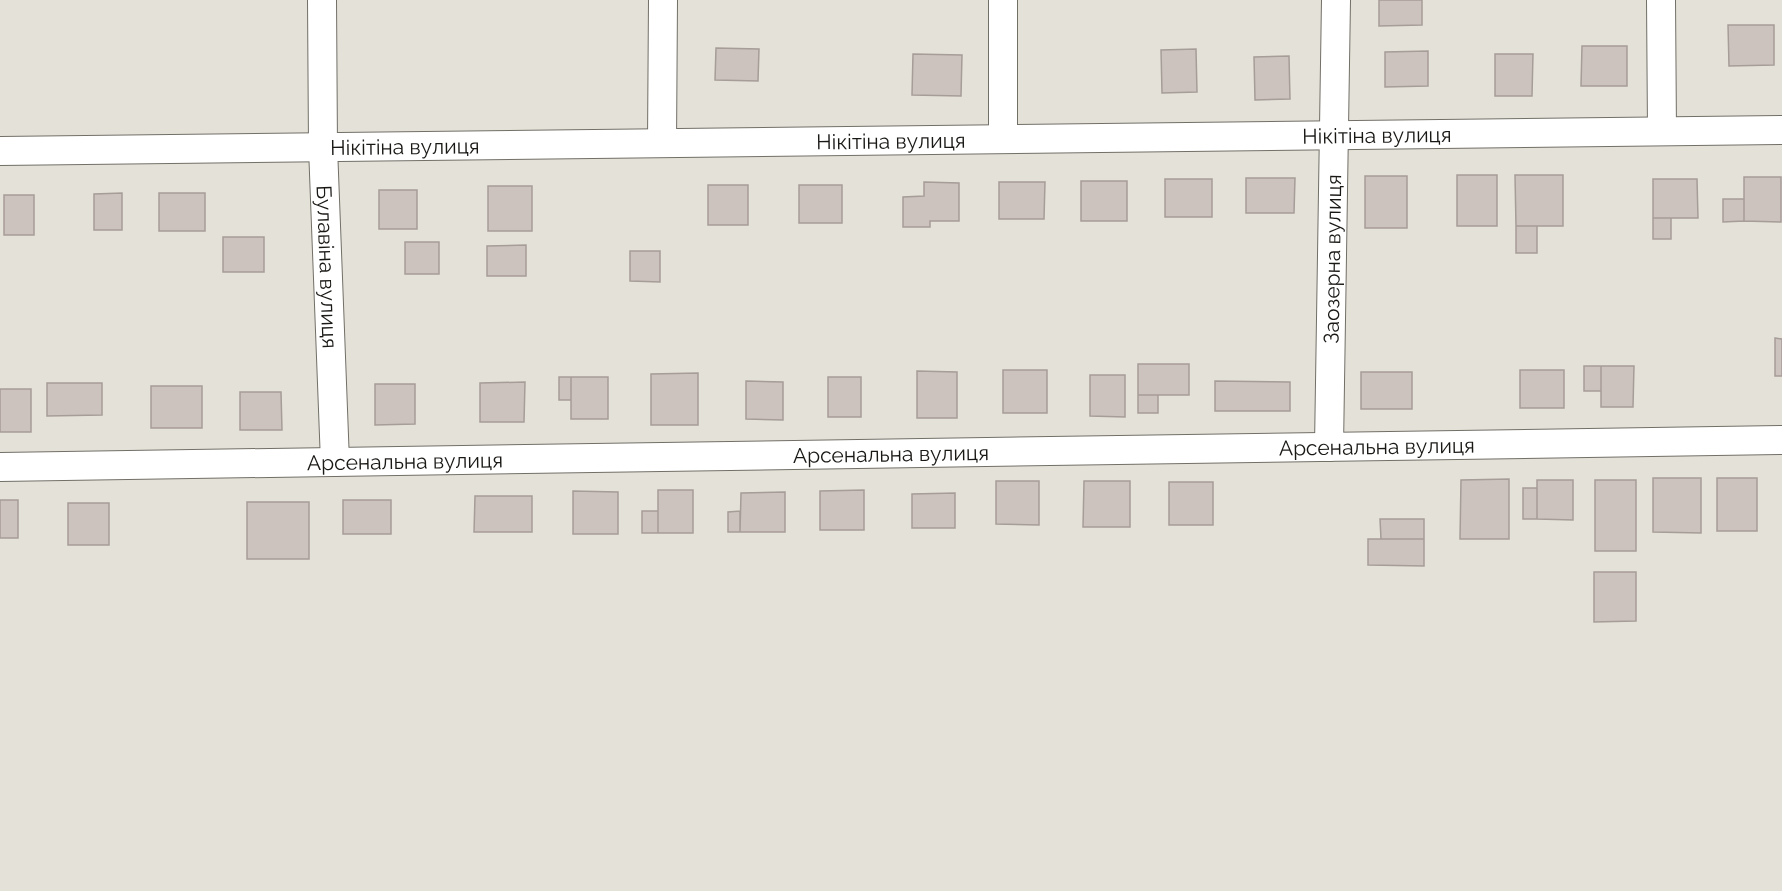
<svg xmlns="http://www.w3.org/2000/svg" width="1782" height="891" font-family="Raleway,sans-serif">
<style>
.building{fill:#ccc2be;stroke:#a69c98;stroke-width:1.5}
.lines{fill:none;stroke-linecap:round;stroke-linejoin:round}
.minor-casing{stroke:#726f67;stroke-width:30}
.minor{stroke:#fff;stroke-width:28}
.labels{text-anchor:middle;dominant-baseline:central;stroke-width:5;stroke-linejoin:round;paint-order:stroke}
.street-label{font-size:21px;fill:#191815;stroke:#fff}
</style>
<rect width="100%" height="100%" fill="#e4e2d8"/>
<!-- building -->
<path class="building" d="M1379,0H1422V25L1379,26Z
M1728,25H1774V65L1729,66Z
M1582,46H1627V86H1581Z
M716,48L759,49L758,81L715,80Z
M1196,49L1197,92L1162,93L1161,50Z
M1428,51V86L1385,87V52Z
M913,54L962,55L961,96L912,95Z
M1495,54H1533L1532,96H1495Z
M1289,56L1290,99L1255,100L1254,57Z
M1457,175H1497V226H1457Z
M1515,175H1563V226H1516Z
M1365,176H1407V228H1365Z
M1744,177H1781V222L1744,221Z
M1246,178H1295L1294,213H1246Z
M1165,179H1212V217H1165Z
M1653,179H1697L1698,218H1653Z
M1081,181H1127V221H1081Z
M924,182L959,183V221H930V227H903V197L924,196Z
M999,182H1045L1044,219H999Z
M708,185H748V225H708Z
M799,185H842V223H799Z
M488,186H532V231H488Z
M379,190H417V229H379Z
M122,193V230H94V194Z
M159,193H205V231H159Z
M4,195H34V235H4Z
M1723,199H1744V221L1723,222Z
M1653,218H1671V239H1653Z
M1516,226H1537V253H1516Z
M223,237H264V272H223Z
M405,242H439V274H405Z
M526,245V276H487V246Z
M630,251H660V282L630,281Z
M1775,338L1782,339V376H1775Z
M1138,364H1189V395H1138Z
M1584,366H1601V391H1584Z
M1601,366H1634L1633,407H1601Z
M1003,370H1047V413H1003Z
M1520,370H1564V408H1520Z
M917,371L957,372V418H917Z
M1361,372H1412V409H1361Z
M698,373V425H651V374Z
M1090,375H1125V417L1090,416Z
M559,377H571V400H559Z
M571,377H608V419H571Z
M828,377H861V417H828Z
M746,381L783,382V420L746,419Z
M1215,381L1290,382V411H1215Z
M525,382L524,422H480V383Z
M47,383H102V415L47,416Z
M375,384H415V424L375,425Z
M151,386H202V428H151Z
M0,389H31V432H0Z
M240,392H281L282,430H240Z
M1138,395H1158V413H1138Z
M1653,478H1701V533L1653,532Z
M1717,478H1757V531H1717Z
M1509,479V539H1460L1461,480Z
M1537,480H1573V520L1537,519Z
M1595,480H1636V551H1595Z
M996,481H1039V525L996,524Z
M1084,481H1130V527H1083Z
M1169,482H1213V525H1169Z
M1523,488H1537V519H1523Z
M658,490H693V533H658Z
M864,490V530H820V491Z
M573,491L618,492V534H573Z
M785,492V532H740L741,493Z
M955,493V528H912V494Z
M475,496H532V532H474Z
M0,500H18V538H0Z
M343,500H391V534H343Z
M247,502H309V559H247Z
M68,503H109V545H68Z
M642,511H658V533H642Z
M740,511V532H728V512Z
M1380,519H1424V539H1381Z
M1368,539H1424V566L1368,565Z
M1594,572H1636V621L1594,622Z"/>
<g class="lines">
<!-- minor casing -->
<g class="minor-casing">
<g id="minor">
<path id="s1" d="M322,0L323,147L335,462"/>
<path d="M1003,0V139"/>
<path d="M1661,0L1662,131"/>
<path d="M662,143L663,0"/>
<path id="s2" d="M0,151L1782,130"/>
<path id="s3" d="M1329,447L1336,0"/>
<path id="s4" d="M0,467L1782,440"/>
</g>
</g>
<!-- minor -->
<use href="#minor" class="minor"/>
</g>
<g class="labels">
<!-- street labels -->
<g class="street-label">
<text stroke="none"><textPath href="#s2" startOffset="1377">Нікітіна вулиця</textPath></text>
<text stroke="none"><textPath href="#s2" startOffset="891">Нікітіна вулиця</textPath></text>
<text stroke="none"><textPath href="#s2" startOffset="405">Нікітіна вулиця</textPath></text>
<text stroke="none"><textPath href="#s3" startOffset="188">Заозерна вулиця</textPath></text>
<text stroke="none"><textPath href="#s1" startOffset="267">Булавіна вулиця</textPath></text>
<text stroke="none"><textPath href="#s4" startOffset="1377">Арсенальна вулиця</textPath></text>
<text stroke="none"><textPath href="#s4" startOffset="891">Арсенальна вулиця</textPath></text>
<text stroke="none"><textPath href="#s4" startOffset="405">Арсенальна вулиця</textPath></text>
</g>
</g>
</svg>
